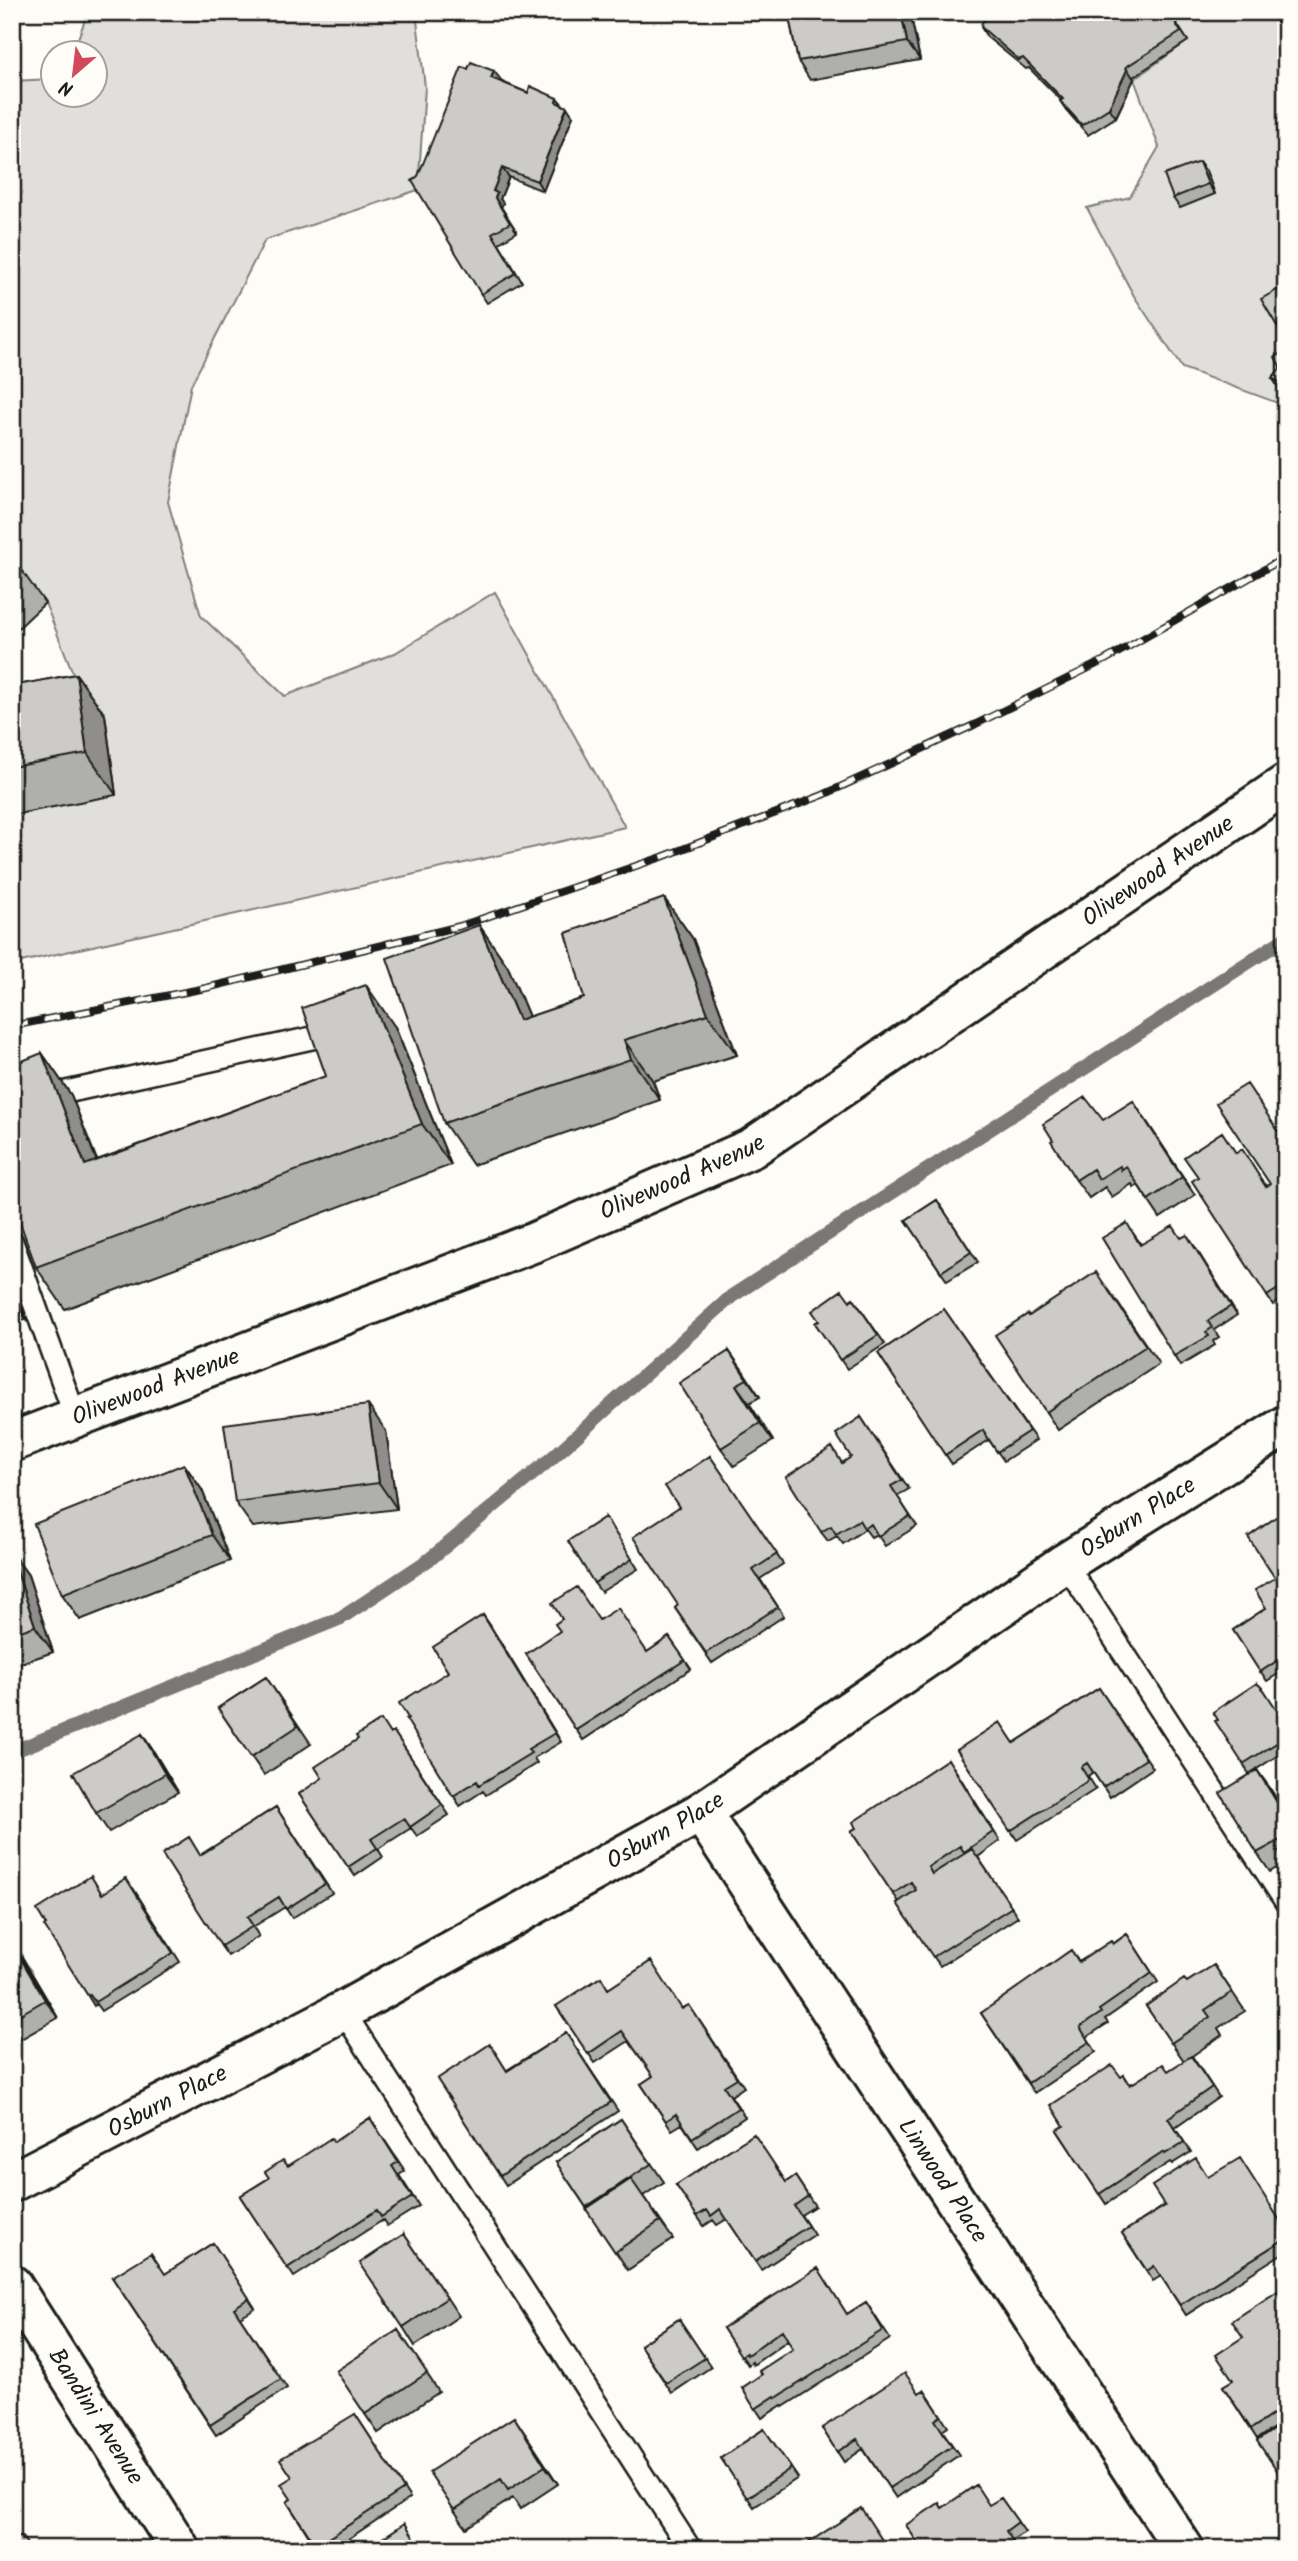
<svg xmlns="http://www.w3.org/2000/svg" width="1298" height="2561" font-family="Kalam,sans-serif">
<style>
.green{fill:#e0dfdb;stroke:#7e7e7c;stroke-width:2}
.lines{fill:none;stroke-linecap:round;stroke-linejoin:round}
.stream{stroke:#797876;stroke-width:14}
.lane-casing{stroke:#1c1c1c;stroke-width:26}
.street-casing{stroke:#1c1c1c;stroke-width:44}
.secondary-casing{stroke:#1c1c1c;stroke-width:44}
.lane{stroke:#fdfcf7;stroke-width:21}
.street{stroke:#fdfcf7;stroke-width:38}
.secondary{stroke:#fdfcf7;stroke-width:38}
.rail-casing{stroke:#1c1c1c;stroke-width:8}
.rail{stroke:#fdfcf7;stroke-width:5;stroke-dasharray:16;stroke-linecap:butt}
.wall{fill:#afafac;stroke:#1c1c1c;stroke-width:2}
.shaded-wall{fill:#8f8e8c;stroke:#1c1c1c;stroke-width:2}
.building{fill:#cccbc8;stroke:#1c1c1c;stroke-width:2}
.labels{text-anchor:middle;dominant-baseline:central;stroke-width:5;stroke-linejoin:round;paint-order:stroke}
.street-label{font-size:24px;fill:#1c1c1c;stroke:#fdfcf7}
</style>
<rect width="100%" height="100%" fill="#fdfcf7"/>
<filter id="ink" filterUnits="userSpaceOnUse"><feTurbulence type="fractalNoise" baseFrequency=".0143" numOctaves="2"/><feDisplacementMap in="SourceGraphic" scale="14" xChannelSelector="R" yChannelSelector="G"/><feConvolveMatrix kernelMatrix="1 2 1 2 8 2 1 2 1" color-interpolation-filters="sRGB"/></filter>
<g filter="url(#ink)">
<!-- green -->
<path class="green" d="M88,12H416L425,87L418,190L265,240L191,385L168,502L201,616L285,696L395,653L495,592L625,827L12,964V815L91,718L45,603L12,569V81L52,79V94H94V52H73Z
M1169,12H1286V406L1182,368L1134,296L1087,208L1130,197L1159,147L1134,79L1188,41Z"/>
<g class="lines">
<!-- stream -->
<path class="stream" d="M12,1752L341,1618L430,1559L552,1458L732,1296L1286,938"/>
<!-- lane casing -->
<g class="lane-casing">
<path id="lane" d="M12,1113L48,1096L339,1032
M12,1242L75,1416
M1065,1563L1286,1902
M343,2011L690,2549"/>
</g>
<!-- street casing -->
<g class="street-casing">
<g id="street">
<path id="s1" d="M701,1812L1184,2549"/>
<path id="s2" d="M12,2182L343,2011L701,1812L1065,1563L1286,1425"/>
<path id="s3" d="M12,2285L180,2549"/>
</g>
</g>
<!-- secondary casing -->
<g class="secondary-casing">
<g id="secondary">
<path id="s4" d="M12,1442L535,1242L752,1148L1286,784"/>
</g>
</g>
<!-- lane -->
<use href="#lane" class="lane"/>
<!-- street -->
<use href="#street" class="street"/>
<!-- secondary -->
<use href="#secondary" class="secondary"/>
<!-- rail casing -->
<g class="rail-casing">
<path id="rail" d="M12,1026L206,988L460,926L662,857L823,795L974,725L1105,660L1286,557"/>
</g>
<!-- rail -->
<use href="#rail" class="rail"/>
</g>
<!-- wall -->
<path class="wall" d="M788,12H910L920,60L810,80L798,61Z
M1169,12L1188,41L1133,77L1134,79L1116,117L1088,135L1066,110L1060,101L1061,100L1029,68L1026,69L987,37L981,27Z
M501,80L500,81L528,93L557,98L573,116L543,191L509,177L500,199L503,203L501,207L517,232L499,243L522,282L487,303L481,294L418,176Z
M1206,171L1215,194L1180,208L1173,198Z
M1286,351V392L1279,388L1272,378L1281,368Z
M12,557L45,603L12,634Z
M76,674L105,715L116,795L12,815V686Z
M664,898L693,939L737,1055L653,1081L660,1100L473,1165L444,1123L479,925L508,967L529,1017L584,998Z
M395,1027L451,1165L65,1309L36,1267L42,1053L71,1095L97,1160L326,1076Z
M1145,1119L1195,1195L1160,1218L1138,1185L1134,1188L1132,1184L1112,1197L1105,1187L1089,1198L1076,1180L1103,1120Z
M1286,1143V1297L1273,1305L1267,1296L1236,1153L1267,1186L1270,1184Z
M937,1200L978,1262L947,1281L906,1220Z
M1133,1233L1141,1244L1182,1238L1193,1244L1237,1315L1214,1330L1219,1337L1213,1341L1215,1345L1180,1366L1174,1356Z
M12,1283L26,1319L12,1324Z
M1109,1290L1159,1364L1058,1430L1046,1412L1029,1316Z
M853,1298L885,1344L847,1369L815,1323Z
M944,1309L1036,1440L1004,1461L989,1440L952,1464L878,1353Z
M729,1351L760,1397L749,1403L773,1441L734,1466L721,1448Z
M861,1417L909,1489L897,1496L917,1526L885,1546L877,1534L871,1537L865,1529L843,1544L837,1536L828,1541L821,1532L843,1463L851,1457Z
M386,1431L397,1509L253,1527L235,1502Z
M710,1456L783,1564L760,1579L784,1616L712,1663L675,1608L678,1605L679,1507Z
M184,1464L202,1490L230,1561L80,1620L62,1594Z
M1286,1510V1669L1267,1681L1233,1630L1266,1608L1275,1578Z
M605,1517L638,1569L601,1592L594,1583Z
M12,1553L28,1575L53,1652L12,1666Z
M483,1615L561,1742L534,1758L537,1763L486,1795L483,1791L460,1806L408,1718L448,1672Z
M600,1620L648,1652L669,1637L691,1669L583,1740L526,1654Z
M266,1677L311,1744L264,1775L218,1708Z
M1099,1688L1153,1768L1110,1797L1093,1772L1088,1776L1096,1789L1017,1840L957,1750L1014,1743Z
M1286,1723V1750L1249,1774L1243,1764Z
M394,1732L449,1815L417,1836L411,1828L378,1849L383,1857L355,1876L299,1794Z
M142,1734L154,1752L178,1792L109,1832L96,1813Z
M954,1768L1000,1841L978,1857L1018,1917L940,1966L897,1903L899,1902L851,1831Z
M1257,1770L1286,1814V1862L1270,1872L1257,1853Z
M276,1807L332,1893L292,1918L285,1907L253,1927L259,1936L228,1956L221,1946L201,1855Z
M133,1888L180,1962L101,2011L96,2004L94,2006L88,1996L102,1894Z
M1127,1934L1158,1982L1105,2019L1108,2023L1087,2037L1096,2052L1034,2093L981,2013L1079,1962L1113,1944Z
M12,1940L58,2018L12,2044Z
M1214,1965L1245,2011L1218,2028L1222,2035L1192,2056L1219,2097L1175,2128L1191,2152L1172,2164L1170,2162L1106,2204L1057,2130L1064,2126L1124,2075L1130,2084L1168,2071L1184,2061L1146,2006L1187,1982Z
M609,1988L683,2008L689,2005L744,2087L731,2096L745,2117L698,2148L682,2124L672,2130L641,2084L653,2076L629,2041L595,2063L556,2006Z
M566,2033L618,2111L506,2185L500,2176L507,2070Z
M370,2118L405,2171L399,2175L419,2206L387,2226L383,2220L294,2277L240,2196L288,2166L334,2142Z
M621,2119L664,2182L643,2196L673,2239L628,2270L556,2162Z
M795,2176L815,2206L801,2215L814,2235L761,2270L727,2219L717,2225L713,2220L704,2226L676,2185L787,2182Z
M1209,2177L1286,2229V2251L1186,2315L1161,2276L1153,2281L1122,2233Z
M404,2234L459,2316L415,2346L403,2327Z
M213,2243L255,2308L240,2317L287,2388L216,2435L112,2277L165,2274Z
M866,2302L890,2339L783,2407L782,2405L762,2418L742,2388L762,2375L793,2349L788,2340L753,2365L752,2362L748,2365L723,2328L847,2314Z
M1286,2302V2420L1257,2439L1223,2386L1233,2380L1243,2337Z
M679,2319L711,2367L672,2393L640,2345Z
M398,2330L439,2392L378,2433L365,2414Z
M924,2390L948,2426L942,2430L959,2455L896,2498L863,2449L844,2462L822,2428L919,2393Z
M355,2414L410,2498L333,2549H317L287,2502L291,2499L292,2477Z
M764,2429L798,2478L754,2507L721,2458Z
M526,2435L558,2484L520,2509L513,2498L466,2528L454,2510Z
M1001,2498L1025,2532L1012,2540L917,2542L942,2508L990,2505Z"/>
<!-- shaded-wall -->
<path class="shaded-wall" d="M901,12H910L920,60L907,42Z
M1126,67L1134,79L1116,117L1109,108Z
M494,71L501,80L498,87L491,78Z
M567,107L573,116L543,191L537,181Z
M1199,162L1206,171L1215,194L1208,184Z
M502,168L509,177L500,199L503,203L501,207L517,232L495,198L493,191Z
M76,674L105,715L116,795L87,753Z
M664,898L693,939L737,1055L708,1014Z
M479,925L508,967L548,1062L519,1020Z
M366,985L395,1027L451,1165L422,1124Z
M624,1040L653,1081L660,1100L631,1059Z
M42,1053L71,1095L114,1206L85,1165Z
M1133,1101L1145,1119L1195,1195L1182,1177Z
M1187,1235L1193,1244L1237,1315L1231,1306Z
M12,1283L26,1319L12,1299Z
M729,1351L742,1369L760,1397L747,1379Z
M736,1385L749,1403L773,1441L760,1423Z
M368,1405L386,1431L397,1509L379,1483Z
M184,1464L202,1490L230,1561L212,1535Z
M12,1553L28,1575L53,1652L35,1626L12,1557Z
M483,1615L490,1625L561,1742L555,1733Z
M142,1734L154,1752L178,1792L165,1774Z
M1257,1770L1270,1788L1286,1814V1817Z
M12,1940L58,2018L45,2000L12,1944Z
M514,2417L526,2435L558,2484L545,2466Z"/>
<!-- building -->
<path class="building" d="M788,12H901L907,42L798,61Z
M998,12H1169L1181,32L1126,67L1127,70L1109,108L1082,125L1060,101L1063,99L1023,58L1019,60L981,27L982,22Z
M471,62L494,71L491,78L528,93L530,86L557,98L556,102L567,107L537,181L502,168L493,191L497,193L495,198L510,223L492,233L516,273L481,294L412,181L418,176L462,67L468,69Z
M1199,162L1208,184L1173,198L1164,175Z
M1286,228V244L1279,232Z
M1286,250V261L1281,253Z
M1286,285V341L1261,299Z
M1286,351V386L1272,378L1281,368L1275,357Z
M12,557L16,562L12,565Z
M76,674L87,753L12,767V686Z
M664,898L708,1014L624,1040L631,1059L444,1123L387,958L479,925L519,1020L584,998L566,933Z
M366,985L422,1124L36,1267L12,1200V1065L42,1053L85,1165L326,1076L302,1008Z
M1247,1084L1286,1143V1284L1267,1296L1192,1181L1198,1177L1184,1157L1222,1132L1236,1153L1242,1149L1266,1187L1270,1184L1216,1103Z
M1085,1097L1103,1120L1133,1101L1182,1177L1148,1200L1126,1166L1121,1170L1120,1166L1099,1179L1093,1169L1076,1180L1051,1141L1053,1140L1043,1124Z
M937,1200L971,1252L941,1272L906,1220Z
M1127,1223L1140,1245L1173,1226L1181,1238L1187,1235L1231,1306L1208,1321L1212,1328L1206,1332L1209,1336L1174,1356L1102,1238Z
M1096,1272L1146,1346L1046,1412L995,1335L1028,1314L1029,1316Z
M842,1290L850,1301L853,1298L878,1335L840,1360L815,1323L819,1321L812,1311Z
M944,1309L1029,1431L997,1452L983,1430L945,1455L878,1353Z
M729,1351L747,1379L736,1385L760,1423L721,1448L679,1383Z
M368,1405L379,1483L235,1502L224,1424Z
M861,1417L902,1480L891,1486L910,1516L878,1536L871,1524L864,1528L859,1520L836,1534L831,1526L821,1532L786,1477L832,1447L842,1463L851,1457L836,1434Z
M710,1456L777,1554L753,1570L778,1607L706,1653L675,1608L678,1605L633,1537L679,1507L665,1486Z
M184,1464L212,1535L62,1594L34,1524Z
M1286,1510V1655L1260,1672L1233,1630L1266,1608L1255,1590L1275,1578L1248,1537Z
M605,1517L632,1559L594,1583L568,1541Z
M12,1557L35,1626L12,1634Z
M577,1587L599,1620L618,1608L647,1652L669,1637L685,1660L576,1730L526,1654L560,1631L555,1624L562,1619L552,1603Z
M483,1615L555,1733L528,1749L531,1753L479,1785L477,1781L453,1796L406,1719L408,1718L399,1703L448,1672L433,1647Z
M266,1677L298,1726L251,1757L218,1708Z
M1257,1683L1264,1690L1286,1724V1737L1243,1764L1215,1721L1218,1720L1213,1712Z
M1099,1688L1146,1759L1103,1787L1087,1763L1081,1767L1089,1780L1010,1831L957,1750L1000,1722L1014,1743Z
M381,1720L390,1734L394,1732L442,1805L410,1827L404,1818L371,1839L377,1848L348,1867L299,1794L322,1778L315,1767L358,1739L356,1736Z
M142,1734L165,1774L96,1813L73,1773Z
M948,1759L993,1832L964,1852L960,1846L928,1867L932,1874L972,1849L1012,1907L933,1957L897,1903L916,1890L911,1882L893,1894L851,1831L856,1828L853,1822Z
M1257,1770L1286,1817V1837L1257,1853L1220,1793Z
M276,1807L325,1884L286,1909L279,1897L247,1917L253,1926L221,1946L162,1854L189,1837L200,1855Z
M1286,1846V1861L1279,1851Z
M91,1876L102,1894L126,1878L173,1953L95,2002L90,1995L88,1996L44,1926L46,1925L37,1910Z
M1127,1934L1152,1973L1099,2010L1101,2013L1080,2027L1089,2042L1028,2083L981,2013L1071,1950L1079,1962L1111,1941L1113,1944Z
M12,1944L45,2000L12,2019Z
M651,1961L682,2009L689,2005L737,2078L724,2086L738,2108L692,2138L676,2114L666,2121L641,2084L653,2076L622,2031L588,2054L556,2006L601,1977L608,1989Z
M1214,1965L1232,1992L1205,2010L1210,2017L1171,2043L1146,2006L1184,1979L1187,1982Z
M566,2033L611,2102L500,2176L437,2079L490,2044L507,2071Z
M1191,2056L1212,2087L1168,2118L1184,2142L1165,2154L1164,2152L1099,2194L1057,2130L1064,2126L1051,2105L1112,2065L1121,2077L1124,2075L1130,2085L1163,2064L1168,2071Z
M370,2118L398,2162L392,2166L412,2197L381,2217L377,2210L287,2268L240,2196L269,2178L265,2172L283,2160L288,2166L331,2138L334,2142Z
M621,2119L651,2164L586,2207L556,2162Z
M754,2134L786,2182L795,2176L808,2196L794,2206L808,2226L755,2261L720,2209L711,2216L707,2210L697,2216L676,2185Z
M1196,2158L1208,2177L1240,2158L1286,2230V2238L1180,2305L1154,2266L1147,2271L1122,2233L1165,2206L1152,2186Z
M631,2179L660,2221L615,2252L586,2209Z
M404,2234L447,2298L403,2327L360,2263Z
M213,2243L249,2298L234,2308L281,2379L210,2425L112,2277L151,2253L165,2274Z
M818,2268L847,2314L866,2302L883,2330L776,2398L775,2396L755,2409L742,2388L762,2374L759,2371L793,2349L782,2330L747,2355L746,2353L741,2356L723,2328Z
M1278,2291L1286,2303V2406L1251,2429L1223,2386L1233,2380L1216,2355L1243,2337L1232,2321Z
M679,2319L705,2358L666,2383L640,2345Z
M398,2330L427,2373L365,2414L336,2371Z
M905,2373L919,2393L924,2390L941,2416L935,2420L952,2446L889,2488L857,2439L837,2452L822,2428Z
M355,2414L404,2489L316,2546L287,2502L291,2499L281,2484L292,2477L280,2459Z
M514,2417L545,2466L508,2490L501,2479L454,2510L429,2472Z
M1286,2421V2477L1283,2479L1257,2441Z
M764,2429L791,2468L747,2498L721,2458Z
M976,2485L989,2505L1001,2498L1018,2522L1006,2531L1018,2549H907L917,2542L906,2525L939,2503L942,2508Z
M861,2508L888,2549H799Z
M405,2523L421,2549H366Z
M21,2536L31,2549H12V2541Z"/>
</g>
<g class="labels">
<!-- street labels -->
<g class="street-label">
<text stroke="none"><textPath href="#s4" startOffset="1288">Olivewood Avenue</textPath></text>
<text stroke="none"><textPath href="#s4" startOffset="721">Olivewood Avenue</textPath></text>
<text stroke="none"><textPath href="#s4" startOffset="154">Olivewood Avenue</textPath></text>
<text stroke="none"><textPath href="#s2" startOffset="1309">Osburn Place</textPath></text>
<text stroke="none"><textPath href="#s2" startOffset="742">Osburn Place</textPath></text>
<text stroke="none"><textPath href="#s2" startOffset="175">Osburn Place</textPath></text>
<text stroke="none"><textPath href="#s1" startOffset="441">Linwood Place</textPath></text>
<text stroke="none"><textPath href="#s3" startOffset="156">Bandini Avenue</textPath></text>
</g>
</g>
<!-- margin -->
<rect width="1298" height="2561" fill="none" stroke="#fdfcf7" stroke-width="42"/>
<rect x="21" y="21" width="1256" height="2519" fill="none" stroke="#1c1c1c" stroke-width="2.5" filter="url(#ink)"/>
<!-- north arrow -->
<g transform="translate(74 74) rotate(208)"><circle r="33" fill="#fdfcf7" stroke="#a3a29f" stroke-width="2"/>
<path d="M0-5L12 26L0 18L-12 26Z" fill="#d1495b"/>
<text y="-10" font-size="19" font-weight="bold" text-anchor="middle" fill="#1c1c1c">N</text>
</g>
</svg>
